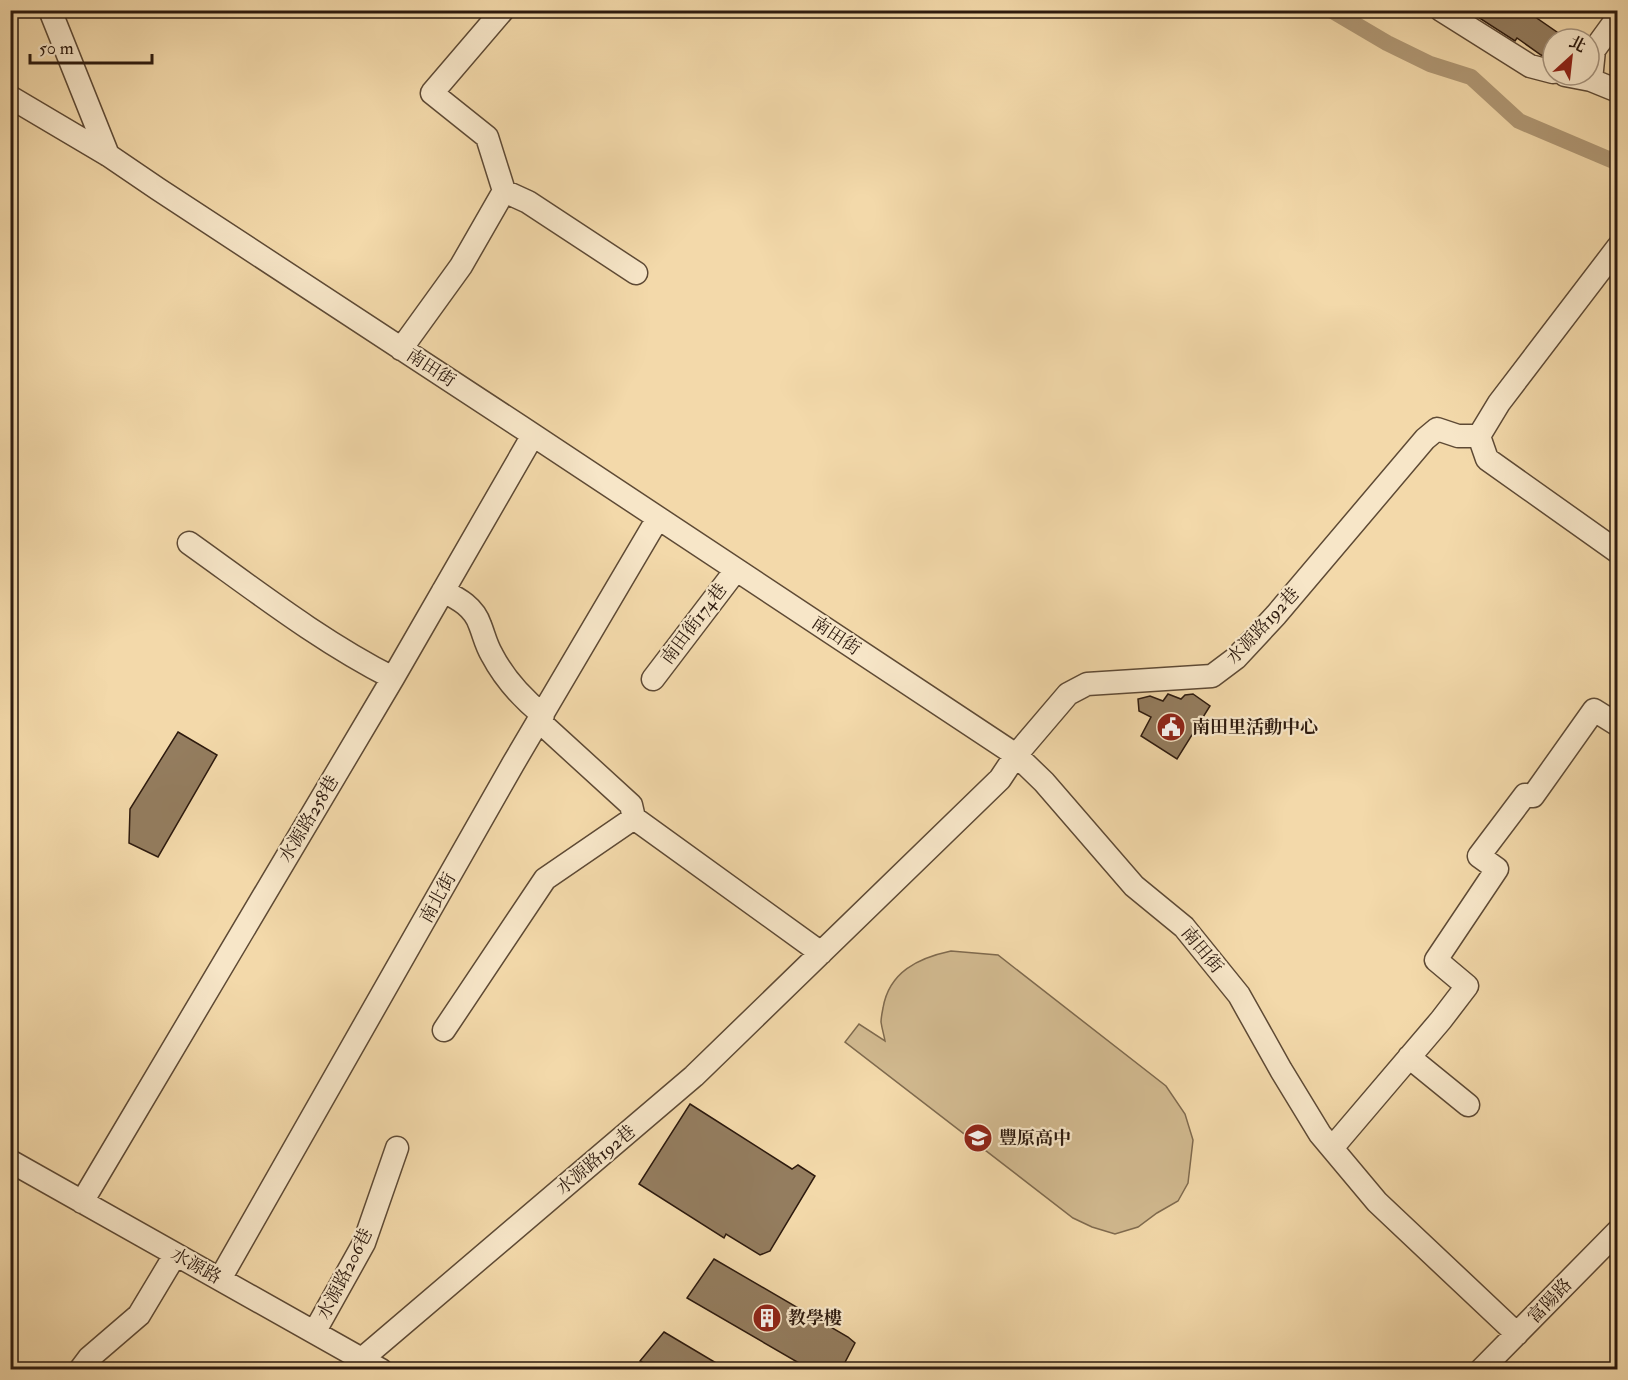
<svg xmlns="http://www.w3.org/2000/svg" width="1628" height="1380" font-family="'IM FELL Double Pica','Noto Serif TC',serif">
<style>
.green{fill:#d1b98f;stroke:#7f6a4e;stroke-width:1.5}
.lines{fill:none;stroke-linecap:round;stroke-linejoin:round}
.canal{stroke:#b09875;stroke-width:16}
.building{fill:#947d5f;stroke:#2d1a0e;stroke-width:1.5}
.minor-casing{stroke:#5e4a35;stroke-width:25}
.minor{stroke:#f7e6c8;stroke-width:22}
.labels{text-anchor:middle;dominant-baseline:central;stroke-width:4.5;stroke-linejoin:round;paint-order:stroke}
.street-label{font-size:18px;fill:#2d1a0e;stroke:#f7e6c8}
.poi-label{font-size:18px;font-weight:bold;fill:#2d1a0e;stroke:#f7e6c8;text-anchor:start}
</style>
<rect width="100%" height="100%" fill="#f3d9aa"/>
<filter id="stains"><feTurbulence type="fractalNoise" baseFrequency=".00333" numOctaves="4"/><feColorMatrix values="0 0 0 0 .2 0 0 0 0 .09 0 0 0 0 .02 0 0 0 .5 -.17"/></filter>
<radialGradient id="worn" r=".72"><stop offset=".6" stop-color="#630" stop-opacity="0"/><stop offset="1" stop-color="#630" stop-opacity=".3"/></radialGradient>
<!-- green -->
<path class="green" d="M951,951L998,955L1166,1086L1185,1114L1193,1140L1188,1183L1178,1201L1157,1213L1138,1227L1115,1234L1092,1227L1073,1218L845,1042L859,1024L885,1041C884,1035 882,1029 881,1022C881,1018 882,1013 883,1008C889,972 918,958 951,951Z"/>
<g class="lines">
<!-- canal -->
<path class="canal" d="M1331,10L1387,43L1430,64L1471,77L1519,121L1618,163"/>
</g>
<!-- building -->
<path class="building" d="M1467,10H1525L1567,39H1553V58L1541,55L1517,38L1515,41Z
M1168,694L1181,699L1185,695L1193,694L1210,706L1177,759L1141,736L1151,717L1139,711L1138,699L1150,696L1163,701Z
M178,732L217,755L158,857L129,843L130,809Z
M690,1104L792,1169L798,1165L815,1176L770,1251L760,1255L726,1234L724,1238L639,1184Z
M714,1259L848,1337L855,1343L841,1370H811L687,1298Z
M664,1332L728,1370H656L640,1361Z"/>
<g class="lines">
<!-- minor casing -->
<g class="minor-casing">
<path id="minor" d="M50,10L108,155
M1441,10L1530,66L1553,72
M1565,75L1591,80L1618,91
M1591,80L1594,50L1618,17
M10,97L108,155L158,189L521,427L1016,755L1044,782L1134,886L1184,927L1239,995L1281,1070L1320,1134L1377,1202L1517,1334
M504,191L528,202L636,273
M401,349L461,266L504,191L487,137L432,93L503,10
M1479,436L1487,459L1618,552
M189,543C255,590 320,641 393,678
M443,591C459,599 474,607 480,625C484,635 486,645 492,655C504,678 522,698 543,715
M653,679L736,570
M539,721L631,805L634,818
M444,1030L545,879L634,818L821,953
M1409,1057L1468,1105
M1332,1148L1441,1020L1467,986L1436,960L1497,869L1479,856L1525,795L1533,796L1594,710L1618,725
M10,1161L381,1370
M82,1202L393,678L533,435
M220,1279L513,764L658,518
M315,1331L364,1243L397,1148
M363,1358L694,1076L1000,779L1016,755L1068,694L1087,684L1212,676L1236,658L1276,615L1425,439L1437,429L1458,436H1479L1499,403L1618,247
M80,1370L89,1358L139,1315L175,1255
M1481,1370L1618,1231"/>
</g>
<!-- minor -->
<use href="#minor" class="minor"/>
</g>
<!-- icons -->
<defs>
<g id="civic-disc" transform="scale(1.5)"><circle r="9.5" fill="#8f2418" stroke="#f7e6c8"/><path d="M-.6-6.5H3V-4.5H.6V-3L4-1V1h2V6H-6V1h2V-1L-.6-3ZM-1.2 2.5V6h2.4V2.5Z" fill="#fff"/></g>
<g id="school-disc" transform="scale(1.5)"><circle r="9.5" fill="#8f2418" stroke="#f7e6c8"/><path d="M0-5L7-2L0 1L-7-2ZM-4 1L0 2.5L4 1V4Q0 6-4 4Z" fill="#fff"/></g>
<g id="building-disc" transform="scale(1.5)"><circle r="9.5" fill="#8f2418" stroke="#f7e6c8"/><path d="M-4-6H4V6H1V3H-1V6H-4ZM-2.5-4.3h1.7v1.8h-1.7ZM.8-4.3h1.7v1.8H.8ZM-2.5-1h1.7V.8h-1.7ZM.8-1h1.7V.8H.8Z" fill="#fff"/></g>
</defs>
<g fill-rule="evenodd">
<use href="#civic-disc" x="1171" y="727"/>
<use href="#school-disc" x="978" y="1138"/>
<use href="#building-disc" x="767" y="1318"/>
</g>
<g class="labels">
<!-- street labels -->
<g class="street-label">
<text transform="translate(431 368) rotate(33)">南田街</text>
<text transform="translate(694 624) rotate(-53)">南田街174巷</text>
<text transform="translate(1263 626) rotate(-47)">水源路192巷</text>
<text transform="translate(836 636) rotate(34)">南田街</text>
<text transform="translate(309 819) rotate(-59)">水源路258巷</text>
<text transform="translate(438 898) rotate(-61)">南北街</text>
<text transform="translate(1202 950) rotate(50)">南田街</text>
<text transform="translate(596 1160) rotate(-40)">水源路192巷</text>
<text transform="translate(196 1266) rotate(29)">水源路</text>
<text transform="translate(345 1274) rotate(-63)">水源路206巷</text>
<text transform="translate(1550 1301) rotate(-46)">富陽路</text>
</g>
<!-- poi labels -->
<g class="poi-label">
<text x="1192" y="727">南田里活動中心</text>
<text x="999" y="1138">豐原高中</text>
<text x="788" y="1318">教學樓</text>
</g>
</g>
<!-- margin -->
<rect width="1628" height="1380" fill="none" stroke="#f3d9aa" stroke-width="36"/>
<rect x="12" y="12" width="1604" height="1356" fill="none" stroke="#2d1a0e" stroke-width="3"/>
<rect x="18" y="18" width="1592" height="1344" fill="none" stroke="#2d1a0e" stroke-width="1.5"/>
<!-- north arrow -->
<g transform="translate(1571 57) rotate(27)"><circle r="28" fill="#f7e6c8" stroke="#a6947e" stroke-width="1.5"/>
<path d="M0-4.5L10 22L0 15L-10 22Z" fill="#8f2418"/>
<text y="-9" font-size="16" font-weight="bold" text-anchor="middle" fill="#2d1a0e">北</text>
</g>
<!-- scale -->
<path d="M30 54v9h122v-9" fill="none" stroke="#2d1a0e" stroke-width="3"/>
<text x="39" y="54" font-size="18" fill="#2d1a0e" stroke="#f7e6c8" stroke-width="4.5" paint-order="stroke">50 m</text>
<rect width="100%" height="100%" filter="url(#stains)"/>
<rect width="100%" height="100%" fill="url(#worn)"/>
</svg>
